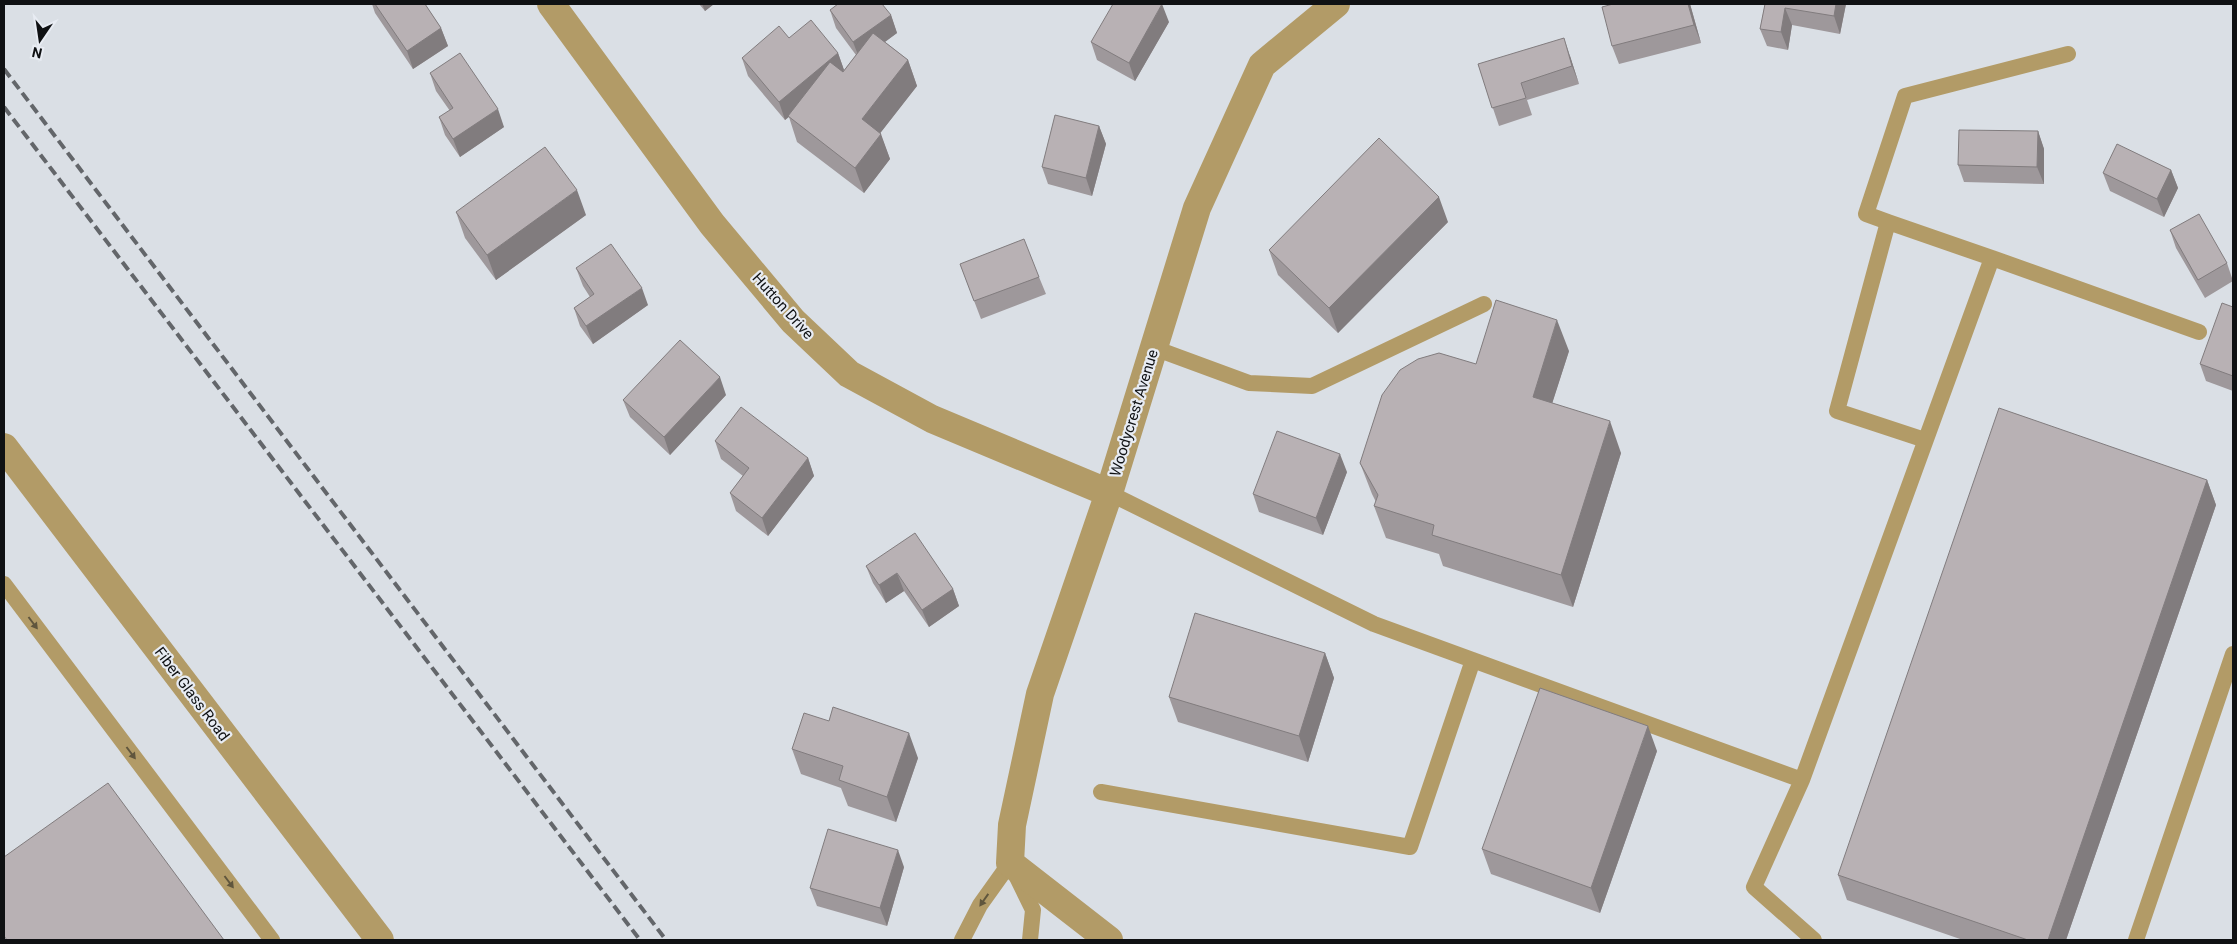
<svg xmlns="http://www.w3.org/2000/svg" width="2237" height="944" font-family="Roboto,sans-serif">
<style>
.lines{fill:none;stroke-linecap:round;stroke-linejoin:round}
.service{stroke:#b29b67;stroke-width:16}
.minor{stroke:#b29b67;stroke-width:28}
.rail{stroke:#63666a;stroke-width:4;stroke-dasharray:10 5;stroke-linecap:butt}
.wall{fill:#9e989b}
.shaded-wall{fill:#817c7e}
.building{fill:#b8b1b4;stroke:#817c7e}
.oneway{fill:#60563d}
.labels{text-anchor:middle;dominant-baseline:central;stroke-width:4.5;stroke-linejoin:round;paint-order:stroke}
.street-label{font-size:15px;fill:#0f1113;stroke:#e8ecf3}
</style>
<rect width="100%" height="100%" fill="#dadfe5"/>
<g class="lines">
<!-- service -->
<path class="service" d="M1888,222L1866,214L1905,96L2068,54
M1154,348L1249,383L1312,386L1484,304
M1925,440L1837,411L1888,222L1992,258
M1109,493L1374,624L1802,780L1992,258L2199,332
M4,584L272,940
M1802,780L1754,887L1814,940
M1101,792L1410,847L1473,660
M962,940L980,905L1010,863L1033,910L1030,940
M2136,940L2233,654"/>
<!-- minor -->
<path class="minor" d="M551,4L712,224L793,321L849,374L932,419L1109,493
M4,447L380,940
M1109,940L1010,863L1012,825L1040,694L1109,493L1197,208L1262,65L1336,4"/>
<!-- rail -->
<path class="rail" d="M4,69L666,940
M4,107L640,940"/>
</g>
<!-- wall -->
<path class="wall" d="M372,4H425L441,28L448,46L413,69L375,13Z
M699,4H714L705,11Z
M1690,4L1701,43L1619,64L1612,46Z
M1765,4H1846L1840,34L1792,25L1788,50L1767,46L1760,29Z
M830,10L891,15L897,33L885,42L908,60L917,86L880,133L890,159L864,193L797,142L789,117L785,120L748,76L742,58L789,38L838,53L844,70L856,55L836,28Z
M1169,22L1135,81L1097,60L1091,42Z
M1570,56L1579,84L1527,100L1532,115L1499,126L1478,64Z
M430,73L504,127L460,157L445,135L439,117L450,111L436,91Z
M1099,126L1106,144L1092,196L1048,184L1042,167Z
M2038,131L2044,149V184L1964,182L1958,165Z
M2171,170L2178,188L2164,217L2110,191L2103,173Z
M456,212L586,215L496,280L465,238Z
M1448,222L1338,333L1278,275L1269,250Z
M2170,230L2227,263L2233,281L2205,298L2176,248Z
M960,264L1039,277L1046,294L981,319Z
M576,268L648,305L593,344L580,326L574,308L590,297L583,286Z
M2233,307V391L2206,381L2200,364Z
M1569,351L1552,403L1621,453L1573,607L1443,566L1439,554L1386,538L1374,506L1376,502L1372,494L1360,463L1476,364Z
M726,395L670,455L630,417L623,400Z
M715,441L808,458L814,476L768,536L736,511L730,493L743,476L721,459Z
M1347,472L1323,535L1259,512L1253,494Z
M2207,480L2216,505L2066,940H1963L1847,900L1838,875Z
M866,566L953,589L959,606L929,627L904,591L886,603L873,583Z
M1325,653L1334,678L1308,762L1178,722L1169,697Z
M829,721L918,758L896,822L848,806L841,788L801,774L792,749Z
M1657,751L1600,913L1491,874L1482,849Z
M904,867L887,926L817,906L810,888Z"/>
<!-- shaded-wall -->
<path class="shaded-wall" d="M702,4H714L705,11Z
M1162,4L1169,22L1135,81L1129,63Z
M1688,4H1690L1701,43L1694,25Z
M1836,4H1846L1840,34L1834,16Z
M1785,8L1792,25L1788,50L1781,32Z
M891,15L897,33L860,60L853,42Z
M441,28L448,46L413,69L407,51Z
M1564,38L1570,56L1579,84L1572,66Z
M838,53L844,70L785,120L779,102Z
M908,60L917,86L871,145L862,119Z
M498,109L504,127L460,157L453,139Z
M1099,126L1106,144L1092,196L1086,178Z
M2038,131L2044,149V184L2037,167Z
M881,134L890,159L864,193L855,168Z
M2171,170L2178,188L2164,217L2157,199Z
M577,190L586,215L496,280L487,255Z
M1439,197L1448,222L1338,333L1329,308Z
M642,288L648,305L593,344L586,326Z
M1557,320L1569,351L1544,429L1533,397Z
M720,377L726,395L670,455L664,437Z
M1610,421L1621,453L1573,607L1561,575Z
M1340,454L1347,472L1323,535L1316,518Z
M808,458L814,476L768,536L762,518Z
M2207,480L2216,505L2066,940H2048Z
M897,573L904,591L886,603L879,585Z
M953,589L959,606L929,627L922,610Z
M1325,653L1334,678L1308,762L1299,736Z
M1648,726L1657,751L1600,913L1591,888Z
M909,733L918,758L896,822L887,797Z
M898,850L904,867L887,926L880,908Z"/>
<!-- building -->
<path class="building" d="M375,4H425L441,28L407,51Z
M838,4H882L891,15L853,42L830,10Z
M1113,4H1162L1129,63L1091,42Z
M1613,4H1688L1694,25L1612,46L1602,7Z
M1765,4H1836L1834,16L1785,8L1781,32L1760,29Z
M811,20L838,53L779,102L742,58L779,26L789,38Z
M873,33L908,60L862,119L881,134L855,168L788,116L830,62L843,72Z
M1564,38L1572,66L1521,83L1526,98L1492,108L1478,64Z
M460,53L498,109L453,139L439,117L453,108L430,73Z
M1055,115L1099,126L1086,178L1042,167Z
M1959,130L2038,131L2037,167L1958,165Z
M1379,138L1439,197L1329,308L1269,250Z
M2117,144L2171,170L2157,199L2103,173Z
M545,147L577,190L487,255L456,212Z
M2199,214L2227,263L2198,280L2170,230Z
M1024,239L1039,277L974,301L960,264Z
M611,244L642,288L586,326L574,308L594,294L576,268Z
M1496,300L1557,320L1533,397L1610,421L1561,575L1432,535L1434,525L1374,506L1378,495L1360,463L1382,395L1400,370L1418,359L1439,353L1476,364Z
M2222,303L2233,307V376L2200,364Z
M680,340L720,377L664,437L623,400Z
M741,407L808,458L762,518L730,493L749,468L715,441Z
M1999,408L2207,480L2048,940H2028L1838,875Z
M1277,431L1340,454L1316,518L1253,494Z
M915,533L953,589L922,610L897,573L879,585L866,566Z
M1195,613L1325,653L1299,736L1169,697Z
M1540,688L1648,726L1591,888L1482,849Z
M833,707L909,733L887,797L839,780L843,766L792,749L804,713L829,721Z
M108,783L224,940H7L4,936V857Z
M828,829L898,850L880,908L810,888Z"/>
<!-- one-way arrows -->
<defs><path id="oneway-solid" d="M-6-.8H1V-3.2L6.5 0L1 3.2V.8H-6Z" transform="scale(1.25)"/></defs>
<g class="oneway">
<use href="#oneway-solid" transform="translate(33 623) rotate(53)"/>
<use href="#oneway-solid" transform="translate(131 753) rotate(53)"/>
<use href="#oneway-solid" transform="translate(229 882) rotate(53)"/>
<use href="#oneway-solid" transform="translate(984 900) rotate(125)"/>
</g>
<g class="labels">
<!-- street labels -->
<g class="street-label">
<text transform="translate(783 306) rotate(48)">Hutton Drive</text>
<text transform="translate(1134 413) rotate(-73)">Woodycrest Avenue</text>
<text transform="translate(192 694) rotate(53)">Fiber Glass Road</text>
</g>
</g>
<!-- border -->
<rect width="2237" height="944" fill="none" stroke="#0f1113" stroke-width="10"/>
<!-- north arrow -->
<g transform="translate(40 40) rotate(193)" stroke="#e8ecf3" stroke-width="4" paint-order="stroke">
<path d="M0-4L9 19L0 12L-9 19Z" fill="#0f1113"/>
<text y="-8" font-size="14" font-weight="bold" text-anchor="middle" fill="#0f1113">N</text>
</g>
</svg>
